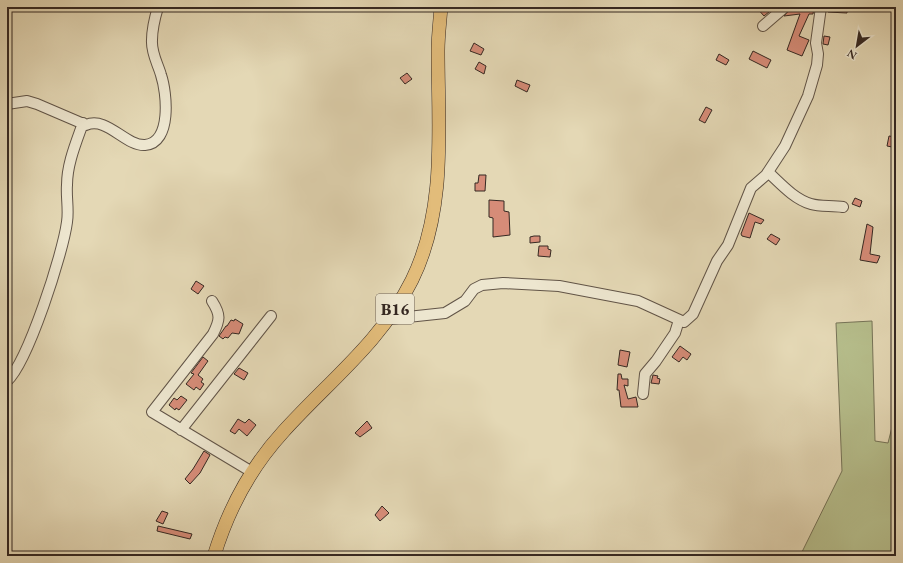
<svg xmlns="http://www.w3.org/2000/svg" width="903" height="563" font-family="'EB Garamond',serif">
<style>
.green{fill:#b6be8c;stroke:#767357}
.building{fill:#d68c78;stroke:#352822}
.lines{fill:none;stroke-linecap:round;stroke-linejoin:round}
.minor-casing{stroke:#615447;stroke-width:12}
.major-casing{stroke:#352822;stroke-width:14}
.minor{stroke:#ede6cf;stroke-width:10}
.major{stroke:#e2bc7a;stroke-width:13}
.labels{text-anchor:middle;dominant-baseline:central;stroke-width:3;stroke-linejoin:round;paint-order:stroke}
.shield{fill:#ede6cf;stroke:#6c6156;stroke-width:1}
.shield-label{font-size:17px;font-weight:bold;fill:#352822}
</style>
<rect width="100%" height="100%" fill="#e4d8b5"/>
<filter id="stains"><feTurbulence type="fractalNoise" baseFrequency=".005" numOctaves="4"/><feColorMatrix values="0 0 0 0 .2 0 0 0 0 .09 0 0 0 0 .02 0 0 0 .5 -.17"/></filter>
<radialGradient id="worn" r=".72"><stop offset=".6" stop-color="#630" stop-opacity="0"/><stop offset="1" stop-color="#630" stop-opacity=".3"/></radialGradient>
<!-- green -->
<path class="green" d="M872,321L875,441L888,443L895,415H896V556H800L842,471L836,323Z"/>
<!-- building -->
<path class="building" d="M756,7H775L764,16Z
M797,7H814L813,14H809L799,36L809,40L802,56L787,50L800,14L784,16L791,8Z
M828,7H847V13L828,12Z
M824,36L830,37L828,45L823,44Z
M474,43L484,49L481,55L470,51Z
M753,51L771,60L767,68L749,59Z
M719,54L729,60L726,65L716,60Z
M479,62L486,66L484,74L475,69Z
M407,73L412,79L405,84L400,78Z
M517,80L530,85L527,92L515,86Z
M706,107L712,110L705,123L699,120Z
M889,136L895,137L892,147L887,146Z
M479,175H486L485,191H475V183H478Z
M855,198L862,201L860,207L852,204Z
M489,200L504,201V211L509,212L510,235L493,237V218L489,217Z
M749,213L764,220L761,224L755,222L750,238L742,236L741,234Z
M867,224L873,227L870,254L880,256L877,263L860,260Z
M771,234L780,239L776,245L767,239Z
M534,236H540V242L530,243V237Z
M539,246H548V249L551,250L550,257L538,256Z
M196,281L204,286L198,294L191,289Z
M235,319L243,324L239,334L232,333L228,338L225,337L223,339L219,336L226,326H227L231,320L234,321Z
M680,346L691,354L687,360L683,357L679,362L672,357Z
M620,350L630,352L627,367L618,365Z
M203,357L208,361L198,375L203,379L201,382L204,384L200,390L196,387L194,390L186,384L194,374L191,373Z
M239,368L248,373L244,380L234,374Z
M618,374H621L622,379H628V386L624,385L628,399L636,397L638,407H621L619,390H617Z
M653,375L658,376L657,378L660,379L659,384L651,383Z
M181,396L187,400L179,410L176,408L175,410L169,405L174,398L177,400Z
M238,419L245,423L249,419L256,425L247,436L239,429L235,434L230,431Z
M367,421L372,428L360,437L355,433Z
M204,451L210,455L200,473L190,484L185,479L193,469Z
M382,506L389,513L380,521L375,515Z
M162,511L168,513L163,524L156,521Z
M158,526L192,534L190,539L157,531Z"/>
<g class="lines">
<!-- minor casing -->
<g class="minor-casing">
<path id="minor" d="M763,26L785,7
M7,104L27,101L37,104L86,125C107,116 125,146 145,145C172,143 167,93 161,75C158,64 151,53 152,40C152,29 155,17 158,7
M768,172C781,184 794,199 811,204C820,207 833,205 843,207
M212,301C221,315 220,320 213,334L152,412L252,472
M389,319L445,313L465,301L474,289L482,285L503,283L559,286L638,301L684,322L693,314L717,261L728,245L751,188L766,175L785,146L808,96L817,65L818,54L816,43L821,7
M7,381C28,362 63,253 67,222C69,210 66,197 67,185C67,164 76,143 83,123
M643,394L645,374L656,361L675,333L679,320
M181,430L271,316"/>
</g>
<!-- major casing -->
<g class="major-casing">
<path id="major" d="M214,556C228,510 251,467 283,432C327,383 382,341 412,280C447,209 438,127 438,51C438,36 440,21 441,7"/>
</g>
<!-- minor -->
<use href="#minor" class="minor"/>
<!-- major -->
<use href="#major" class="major"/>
</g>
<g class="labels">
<!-- shield labels -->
<rect class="shield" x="376" y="294" width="38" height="30" rx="3"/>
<g class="shield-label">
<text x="395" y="309">B16</text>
</g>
</g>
<!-- margin -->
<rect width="903" height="563" fill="none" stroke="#e4d8b5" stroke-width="24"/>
<rect x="8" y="8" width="887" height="547" fill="none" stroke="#352822" stroke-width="2"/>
<rect x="12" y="12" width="879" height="539" fill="none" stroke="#352822"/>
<!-- north arrow -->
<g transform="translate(857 46) rotate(211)" stroke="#ede6cf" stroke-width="3" paint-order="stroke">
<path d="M0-3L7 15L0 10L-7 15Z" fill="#352822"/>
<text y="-6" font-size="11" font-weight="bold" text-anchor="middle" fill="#352822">N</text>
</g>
<rect width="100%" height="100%" filter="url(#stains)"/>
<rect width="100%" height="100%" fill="url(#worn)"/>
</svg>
